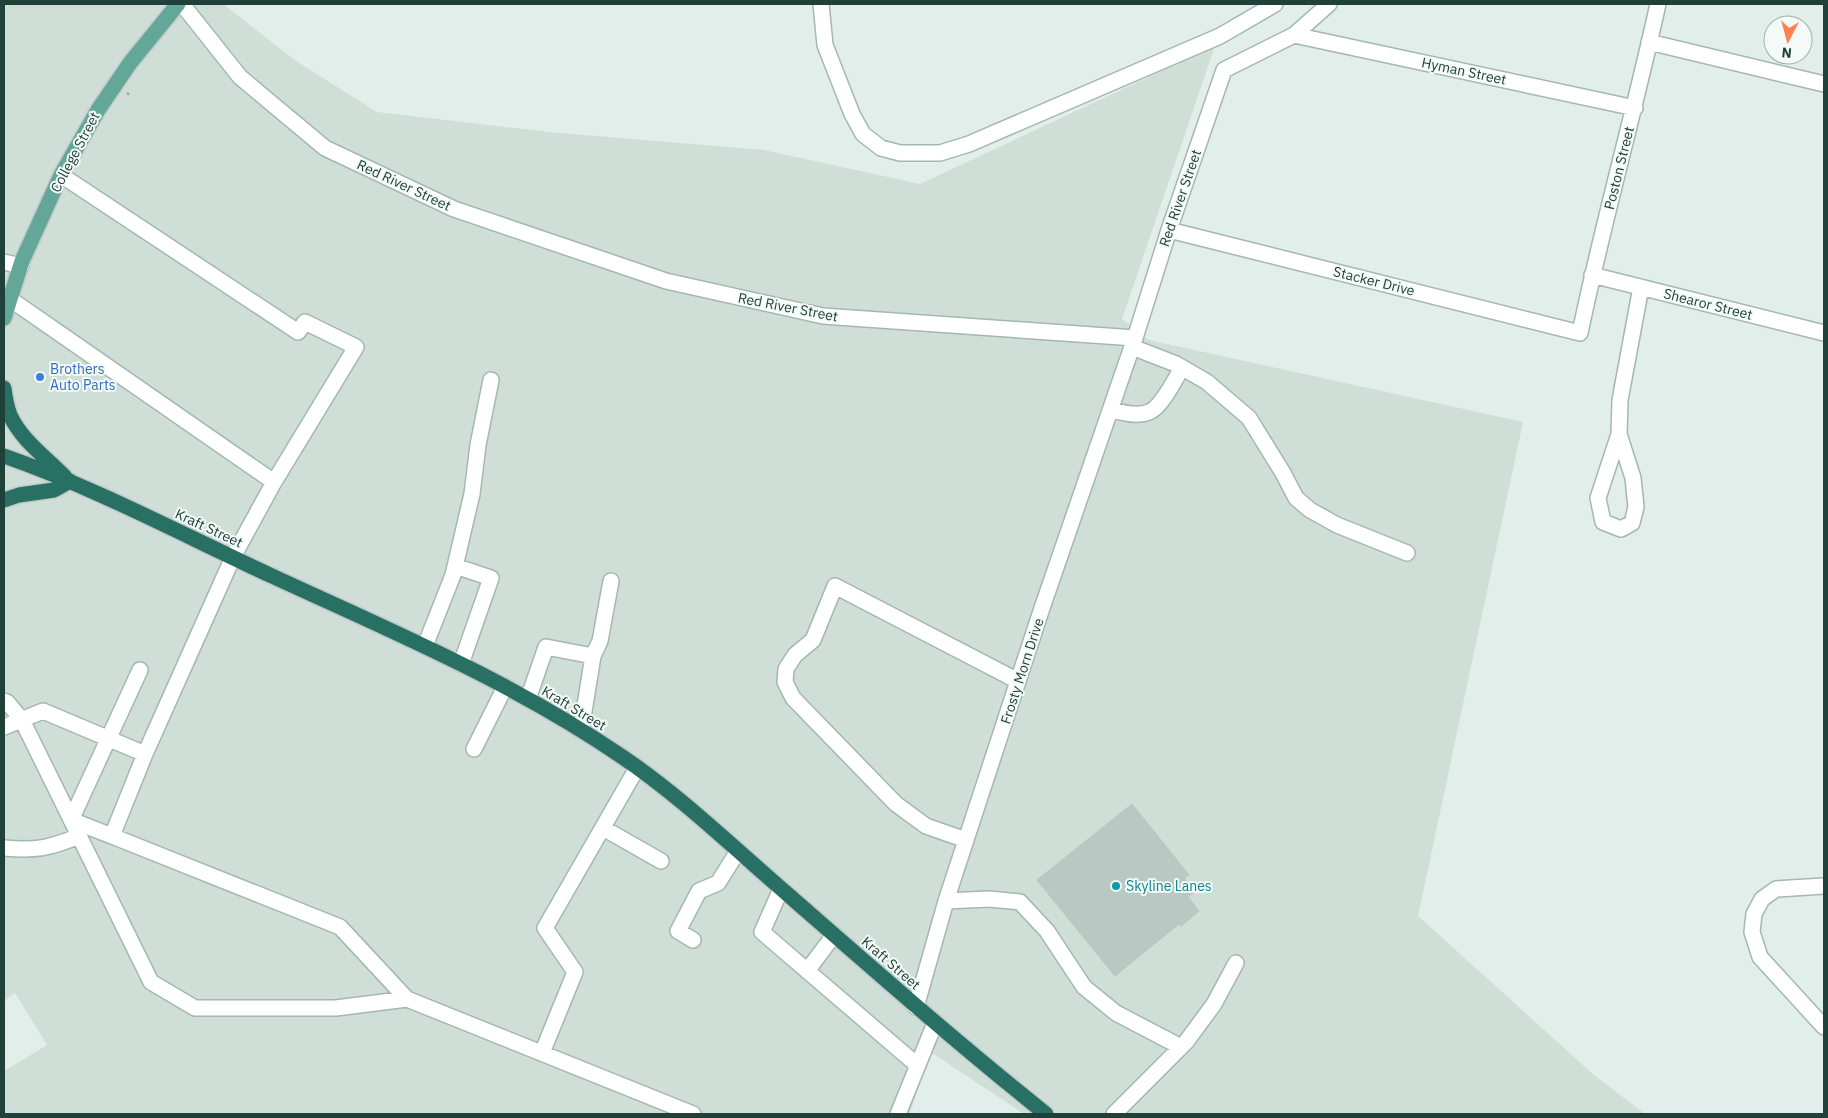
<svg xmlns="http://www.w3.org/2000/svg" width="1828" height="1118" font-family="'IBM Plex Sans',sans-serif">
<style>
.built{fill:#d0ded8}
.building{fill:#b7c9c2;stroke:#b4c8c0}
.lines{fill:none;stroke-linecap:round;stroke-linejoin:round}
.minor-casing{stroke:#a4b7b1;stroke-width:18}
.major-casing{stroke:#c1cac8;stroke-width:18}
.highway-casing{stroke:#c1cac8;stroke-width:18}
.path{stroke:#7fb4a6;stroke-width:2.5;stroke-dasharray:2.5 4;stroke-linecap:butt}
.minor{stroke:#fff;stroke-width:15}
.major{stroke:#62a798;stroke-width:15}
.highway{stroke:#297064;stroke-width:15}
.shop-dot{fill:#3f7fe0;stroke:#f3faf7;stroke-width:2}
.culture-dot{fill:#0f9aa8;stroke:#f3faf7;stroke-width:2}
.labels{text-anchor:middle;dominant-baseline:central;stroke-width:4;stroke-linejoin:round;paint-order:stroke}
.street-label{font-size:14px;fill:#204139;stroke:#f3faf7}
.shop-label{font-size:14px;fill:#366cbe;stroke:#f3faf7;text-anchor:start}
.culture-label{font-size:14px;fill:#0d838f;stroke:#f3faf7;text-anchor:start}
</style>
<rect width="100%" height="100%" fill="#e2eee9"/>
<!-- built -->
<path class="built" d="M4,4H223L296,61L377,112L549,132L764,150L920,184L1215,46L1122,319L1149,340L1523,422L1418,916L1594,1075L1645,1114H1024L929,1051L910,1114H4V1071L47,1045L15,993L4,1001Z"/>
<!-- building -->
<path class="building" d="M1132,804L1189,875L1184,878L1195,891L1188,897L1199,911L1181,926L1179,924L1115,976L1037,880Z"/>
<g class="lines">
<!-- minor casing -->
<g class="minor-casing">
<path id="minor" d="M182,4L240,77L325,148L454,209L666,281L823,316L1135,338
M821,4L825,45L852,114L863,134L881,148L900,153H940L969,144L1220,36L1275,4
M1294,35L1635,108
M1649,42L1824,84
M61,175L298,332L305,322L356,347L274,482L233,557L145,754L112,836L340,927L407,999
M1169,230L1580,333C1603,222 1634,114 1658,4
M4,262L21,266
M1592,275L1824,333
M10,299L274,482
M1132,347L1176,364L1207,382L1249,418L1283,473L1296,498L1310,510L1337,525L1407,553
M1111,409C1122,413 1137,417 1149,412C1162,407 1175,379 1182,368
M1619,434L1598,498L1603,522L1621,529L1632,523L1636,507L1633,478L1619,434L1620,400L1641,287
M455,566L491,578L461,664
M425,646L453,575L472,494L478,445L491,380
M593,656L600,641L611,581
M528,699L546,647L593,656L581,730
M4,701L7,702L22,720L151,982L195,1008H336L407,999L693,1114
M4,727L43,711L145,754
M474,749L505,687
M603,828L661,861
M112,836L71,820L140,670
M966,840L926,826L896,804L793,698L785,682L786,669L795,655L813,640L835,586L1018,681
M4,848C36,851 50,848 79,836
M1824,886L1776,889L1762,899L1754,914L1752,932L1760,957L1824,1027
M781,889L762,932L917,1065
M946,901L989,899L1020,902L1047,931L1084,987L1116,1013L1181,1047
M693,940L678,931L699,891L718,883L738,851
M807,971L834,935
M916,1007L946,901L1041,611L1135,338L1169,230L1224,70L1294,35L1329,4
M542,1053L575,972L545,928L637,768
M898,1114L935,1023
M1114,1114L1186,1042L1214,1004L1236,963"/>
</g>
<!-- major casing -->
<g class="major-casing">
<path id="major" d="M4,318L22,261L61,175L98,110L130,63L178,4"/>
</g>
<!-- highway casing -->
<g class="highway-casing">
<path id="highway" d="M4,388C5,397 7,407 10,415C21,440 47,458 65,477
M4,456C96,488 183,535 272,576C391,631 513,682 621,756C678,794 733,847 785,892C871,967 957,1043 1046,1114
M4,500L19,495L54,490L70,481"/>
</g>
<!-- path -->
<path class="path" d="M127,93L132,97"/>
<!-- minor -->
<use href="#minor" class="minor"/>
<!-- major -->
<use href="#major" class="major"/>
<!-- highway -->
<use href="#highway" class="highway"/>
</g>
<!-- markers -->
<circle class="shop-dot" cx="40" cy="377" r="5"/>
<circle class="culture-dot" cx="1116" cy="886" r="5"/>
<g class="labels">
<!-- street labels -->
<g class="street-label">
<text transform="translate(1464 71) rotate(12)">Hyman Street</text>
<text transform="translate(75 152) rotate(-62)">College Street</text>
<text transform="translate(1619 168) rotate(-76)">Poston Street</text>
<text transform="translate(404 185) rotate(25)">Red River Street</text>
<text transform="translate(1180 198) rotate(-71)">Red River Street</text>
<text transform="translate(1374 281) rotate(14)">Stacker Drive</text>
<text transform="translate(1708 304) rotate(14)">Shearor Street</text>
<text transform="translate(788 307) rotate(11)">Red River Street</text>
<text transform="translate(209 528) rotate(25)">Kraft Street</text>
<text transform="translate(1022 671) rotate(-72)">Frosty Morn Drive</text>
<text transform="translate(574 708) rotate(31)">Kraft Street</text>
<text transform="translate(891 963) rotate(41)">Kraft Street</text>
</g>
<!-- shop labels -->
<g class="shop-label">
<text x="50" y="369">Brothers<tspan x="50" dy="16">Auto Parts</tspan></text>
</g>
<!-- culture labels -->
<g class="culture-label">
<text x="1126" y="886">Skyline Lanes</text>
</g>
</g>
<!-- border -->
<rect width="1828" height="1118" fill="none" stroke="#204139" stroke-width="10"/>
<!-- north arrow -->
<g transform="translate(1788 40) rotate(186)"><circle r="24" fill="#f3faf7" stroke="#9fb0ab"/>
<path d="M0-4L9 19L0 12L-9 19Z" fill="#ff814f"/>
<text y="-8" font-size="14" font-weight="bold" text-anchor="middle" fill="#204139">N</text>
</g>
</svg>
